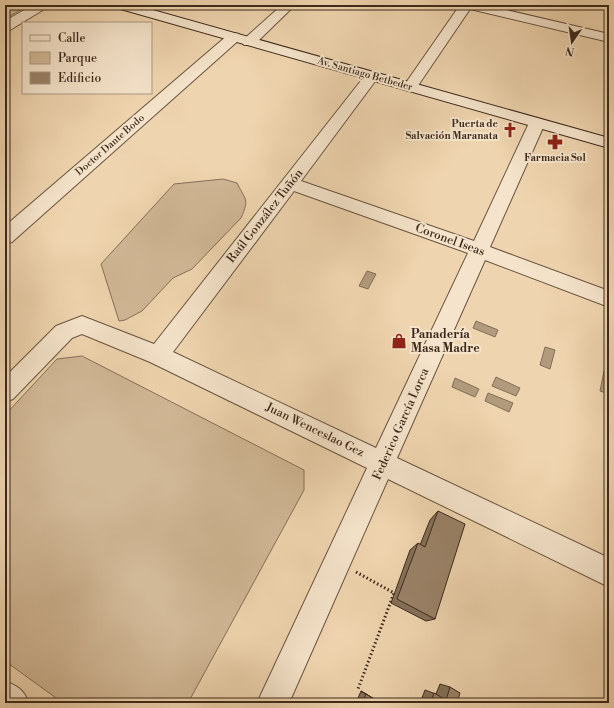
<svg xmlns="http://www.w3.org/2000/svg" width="614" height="708" font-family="'Libre Bodoni',serif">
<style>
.green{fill:#d1b896;stroke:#877058}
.water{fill:#b29b7d;stroke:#836d56}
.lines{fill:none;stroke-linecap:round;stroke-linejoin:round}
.stream{fill:#836d56;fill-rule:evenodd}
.street-casing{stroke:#6a5440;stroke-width:2}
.secondary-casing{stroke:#3d291b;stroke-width:2}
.path{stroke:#3d291b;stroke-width:3;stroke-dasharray:1.5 2.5;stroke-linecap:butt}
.street{fill:#f5e4cb;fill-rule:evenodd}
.secondary{fill:#f5e4cb;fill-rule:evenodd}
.wall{fill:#847059;stroke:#3d291b}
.shaded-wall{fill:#6c5b49;stroke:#3d291b}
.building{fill:#9a8268;stroke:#3d291b}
.labels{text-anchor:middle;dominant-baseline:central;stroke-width:4;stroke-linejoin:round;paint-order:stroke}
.far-street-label{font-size:10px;fill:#3d291b;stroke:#f5e4cb}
.far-poi-label{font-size:10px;font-weight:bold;fill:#3d291b;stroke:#f5e4cb;text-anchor:end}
.street-label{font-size:12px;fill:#3d291b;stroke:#f5e4cb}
.poi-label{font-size:12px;font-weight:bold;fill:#3d291b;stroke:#f5e4cb;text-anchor:start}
</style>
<rect width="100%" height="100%" fill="#efd5af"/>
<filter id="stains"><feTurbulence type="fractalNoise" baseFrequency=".005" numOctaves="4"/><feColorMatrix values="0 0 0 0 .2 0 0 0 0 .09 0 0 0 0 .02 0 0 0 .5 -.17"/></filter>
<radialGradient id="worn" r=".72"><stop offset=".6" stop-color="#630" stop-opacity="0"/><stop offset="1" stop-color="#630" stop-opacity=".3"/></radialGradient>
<!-- green -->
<path class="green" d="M5,5H29L5,19Z
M223,179L237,183C245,200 250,198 241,218L192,269L173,278L142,311L125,320L119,321L101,264L174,184Z
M82,356L304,470V490L188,703H63L5,661V415L57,359Z"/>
<!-- water -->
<path class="water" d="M367,271L376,274L368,289L359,286Z
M476,321L498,330L495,337L473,328Z
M545,347L555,350L550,369L540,365Z
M604,371L609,373V394L600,391Z
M496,377L520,388L516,396L492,386Z
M455,378L479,389L475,397L452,387Z
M488,393L513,403L509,412L485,401Z"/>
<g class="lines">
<!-- stream -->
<path class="stream" d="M601,5H605L609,12V15H608Z"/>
<!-- street casing -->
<g class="street-casing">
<path id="street" d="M33,5H48L46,8L10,30L5,31V21Z
M282,5H295L254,45H244L242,42L244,39Z
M460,5H485L609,34V42L470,9L415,90L410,91L405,90L403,87Z
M234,33L239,34L241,37L239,40L12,242L5,244V226L229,34Z
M372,72L377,73L379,76L301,181L474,241L529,123L531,120L537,118L543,120L545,123L490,247L609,291V307L485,260L397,458L609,558V587L388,479L289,703H257L367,468L150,362L82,334L72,338L13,399L5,402V377L56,326L82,316L154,344L367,73ZM294,191L468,253L376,448L173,352Z
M5,681C19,687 23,689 29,703H5Z"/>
</g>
<!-- secondary casing -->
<g class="secondary-casing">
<path id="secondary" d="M115,5H135L609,138V148L117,8Z"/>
</g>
<!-- path -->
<path class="path" d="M356,572L394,593L358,689"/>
<!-- street -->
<use href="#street" class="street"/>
<!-- secondary -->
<use href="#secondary" class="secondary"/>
</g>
<!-- wall -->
<path class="wall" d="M438,511L435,619L426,621L391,603L410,550L418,543L420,545L430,520Z
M440,684L450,687L457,703H420L425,690L436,694Z
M361,691L381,703H356Z"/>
<!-- shaded-wall -->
<path class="shaded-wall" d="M361,691L381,703H380Z"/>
<!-- building -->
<path class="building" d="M438,511L465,524L435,619L397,599L418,543L425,547Z
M450,687L460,693L457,703H431L434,693L446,700Z
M366,694L380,703H362Z"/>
<!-- icons -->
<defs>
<g id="church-bare" transform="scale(1.2)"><path d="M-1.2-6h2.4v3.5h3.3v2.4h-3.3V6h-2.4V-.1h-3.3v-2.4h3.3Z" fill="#8f2418" stroke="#f5e4cb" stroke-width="2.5" paint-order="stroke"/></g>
<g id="pharmacy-bare" transform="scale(1.2)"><path d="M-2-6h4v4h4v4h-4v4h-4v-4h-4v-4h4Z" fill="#8f2418" stroke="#f5e4cb" stroke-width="2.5" paint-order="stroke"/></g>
<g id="shop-bare" transform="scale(1.2)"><path d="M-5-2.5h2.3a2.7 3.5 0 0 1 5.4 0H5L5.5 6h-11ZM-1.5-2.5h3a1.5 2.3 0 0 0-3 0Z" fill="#8f2418" stroke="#f5e4cb" stroke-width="2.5" paint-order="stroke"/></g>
</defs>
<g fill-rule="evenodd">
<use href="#church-bare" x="510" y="130"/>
<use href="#pharmacy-bare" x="555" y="142"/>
<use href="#shop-bare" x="399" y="341"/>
</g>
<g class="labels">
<!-- far-street labels -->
<g class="far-street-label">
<text transform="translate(365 74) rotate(16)">Av. Santiago Betbeder</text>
<text transform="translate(110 145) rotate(-41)">Doctor Dante Bodo</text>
</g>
<!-- far-poi labels -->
<g class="far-poi-label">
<text x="498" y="124">Puerta de<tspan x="498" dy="12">Salvación Maranata</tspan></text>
<text x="555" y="158" text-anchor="middle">Farmacia Sol</text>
</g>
<!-- street labels -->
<g class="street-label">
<text transform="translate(265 216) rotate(-52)">Raúl González Tuñón</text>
<text transform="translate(450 240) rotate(20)">Coronel Iseas</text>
<text transform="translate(401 424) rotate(-66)">Federico García Lorca</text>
<text transform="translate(315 430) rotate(26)">Juan Wenceslao Gez</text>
</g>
<!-- poi labels -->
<g class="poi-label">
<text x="411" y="334">Panadería<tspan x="411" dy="14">Masa Madre</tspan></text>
</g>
</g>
<!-- margin -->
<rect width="614" height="708" fill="none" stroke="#efd5af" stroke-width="20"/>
<rect x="6" y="6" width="602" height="696" fill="none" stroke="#3d291b" stroke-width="2"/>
<rect x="10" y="10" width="594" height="688" fill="none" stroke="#3d291b"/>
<!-- legend -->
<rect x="22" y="22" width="130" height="72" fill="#f5e4cb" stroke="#ab9985"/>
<rect x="30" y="35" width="20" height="6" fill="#f5e4cb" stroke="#ab9985"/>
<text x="58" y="42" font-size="12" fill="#3d291b">Calle</text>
<rect x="30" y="52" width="20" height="12" fill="#d1b896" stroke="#ab9985"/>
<text x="58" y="62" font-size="12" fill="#3d291b">Parque</text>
<rect x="30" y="72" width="20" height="12" fill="#9a8268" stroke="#ab9985"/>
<text x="58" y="82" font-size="12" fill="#3d291b">Edificio</text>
<!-- north arrow -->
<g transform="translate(572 42) rotate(193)" stroke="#f5e4cb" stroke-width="3" paint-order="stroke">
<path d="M0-3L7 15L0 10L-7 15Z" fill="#3d291b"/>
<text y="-6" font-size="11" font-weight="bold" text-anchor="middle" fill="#3d291b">N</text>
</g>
<rect width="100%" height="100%" filter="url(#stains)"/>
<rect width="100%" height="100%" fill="url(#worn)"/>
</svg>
